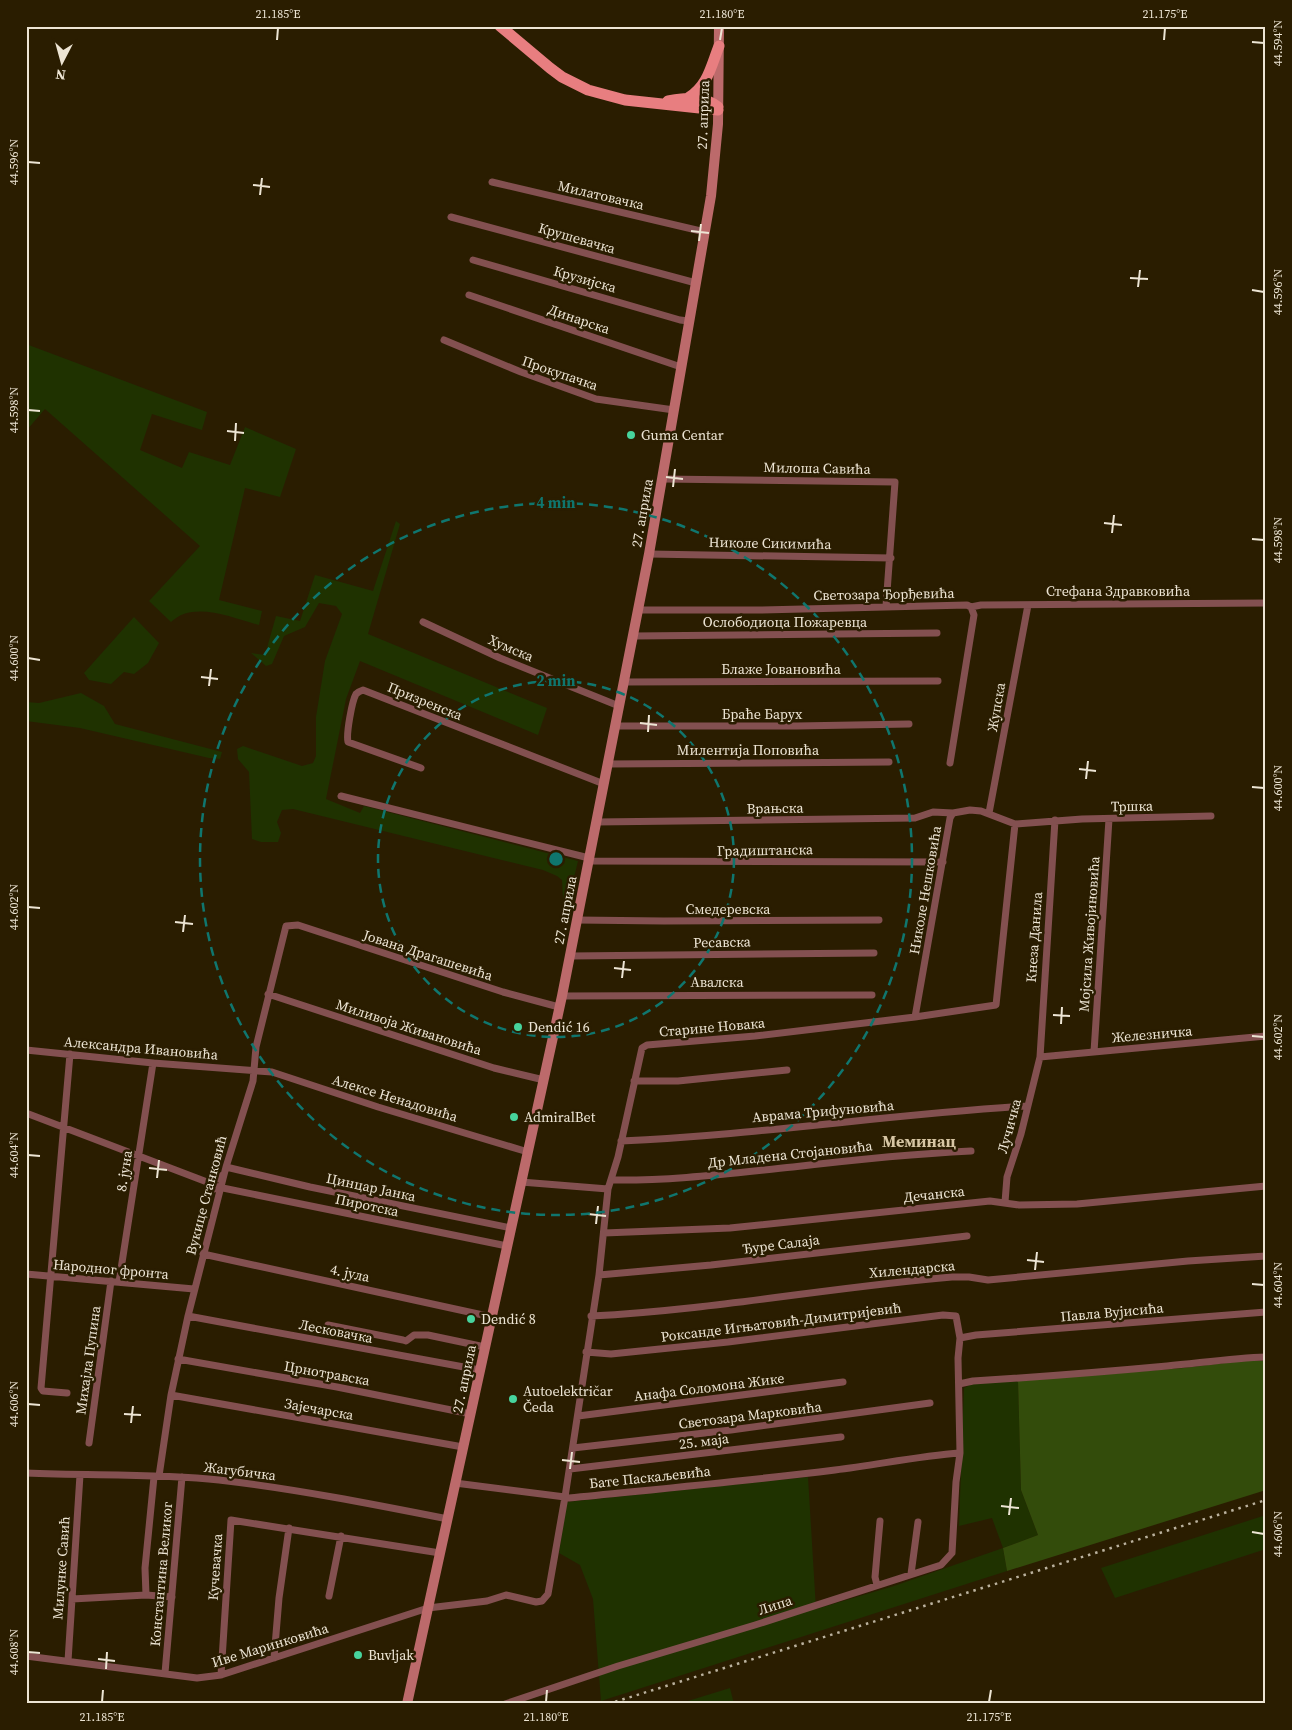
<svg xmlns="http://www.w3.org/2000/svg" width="1292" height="1730" font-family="'Source Serif 4',serif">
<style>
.green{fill:#1f3200}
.forest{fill:#334c0b}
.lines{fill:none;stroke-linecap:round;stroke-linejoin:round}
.street{stroke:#835050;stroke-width:7}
.secondary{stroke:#bc6a6b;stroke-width:10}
.primary{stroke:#e87e80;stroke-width:11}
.rail{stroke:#bbb29e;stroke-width:2.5;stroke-dasharray:2.5 5;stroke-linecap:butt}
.ticks{fill:none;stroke:#ede5d4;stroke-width:2}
.ring{fill:none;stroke:#0f766e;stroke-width:2.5;stroke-dasharray:9 6}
.poi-dot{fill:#47d49d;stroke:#2a1d00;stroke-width:2}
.labels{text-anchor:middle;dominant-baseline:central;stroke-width:5;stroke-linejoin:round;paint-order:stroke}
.street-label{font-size:14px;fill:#ede5d4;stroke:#2a1d00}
.poi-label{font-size:14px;fill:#ede5d4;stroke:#2a1d00;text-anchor:start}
.quarter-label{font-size:16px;font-weight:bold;fill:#d7c6a4;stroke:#2a1d00}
.centre{fill:#0f766e;stroke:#2a1d00;stroke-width:2.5}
.ring-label{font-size:15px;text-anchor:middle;font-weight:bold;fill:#0f766e;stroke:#2a1d00;stroke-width:5;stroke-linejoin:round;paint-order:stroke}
.neatline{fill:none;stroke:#ede5d4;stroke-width:2}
.ticks-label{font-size:12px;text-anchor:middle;fill:#ede5d4}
</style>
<rect width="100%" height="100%" fill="#2a1d00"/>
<!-- green -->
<path class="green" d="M26,344L207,412L202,430L152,414L140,450L182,468L189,452L230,465L245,427L296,449L280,497L245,488L219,600L262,611L259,625C233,618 193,600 171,622L149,601L200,546L45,409L26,431Z
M396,521L400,524L368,634L547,708L538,735L360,661L346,699L326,799L360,813L364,806L578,861L569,899H563L562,880L557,876L543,870L293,809L282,810L277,822L281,833L278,842H261L252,839L249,772L238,759L237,749L243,746L302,766L313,763L316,756V717L325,661L342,614L336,606L319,603L305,627L284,636L272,664L266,666L251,653L265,655L276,616L300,621L315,575L373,591Z
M134,617L159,643L148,663L134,674L124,672L111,684L89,680L84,673Z
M81,693L104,706L115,724L222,752L220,759L209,758L80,728L26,721V702L39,703Z
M1018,1381L1021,1490L1038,1535L1003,1548L1007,1571L601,1701L593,1599L580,1565L559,1553L567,1502L808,1477L816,1609L894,1586L1003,1548L992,1518L959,1526L964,1388L972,1384Z
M1266,1515V1549L1115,1598L1101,1568Z
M730,1688L734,1704H678Z"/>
<!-- forest -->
<path class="forest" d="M1241,1361H1266V1490L1007,1571L1003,1548L1038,1535L1021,1490L1018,1381L1184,1368Z"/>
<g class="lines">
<!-- street -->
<path class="street" d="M492,182L705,232
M451,217L696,283
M473,260L680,320L689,321
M469,295L681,367
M444,340L521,372L596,399L674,410
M662,479L895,482L886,606
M649,554L891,558
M971,607L981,605L1266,603
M638,610H762L967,605L971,607L974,615L950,763
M423,622L500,658L619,706
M633,636L937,633
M624,682L938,681
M615,726H797L909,724
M608,764L889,762
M421,768L348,742C346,734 352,701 356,694C358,692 360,691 363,690L604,784
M341,796L589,858
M989,813L1028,605
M596,822L915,818L933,812L953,813
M588,861L943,862
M577,920L664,921L879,920
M570,956L874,953
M268,994L494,1068L544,1080
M562,996L872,995
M915,1017L950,818L953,813L970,810L981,811L1015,824L1082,819L1211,816
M26,1050L153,1063L272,1072L378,1107L528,1152
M1094,1052L1109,819
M1040,1057L1266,1036
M634,1081H678L787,1070
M26,1113L207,1182L214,1189
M621,1141C757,1135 892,1114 1027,1106
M226,1167L310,1187L511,1228
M611,1180C672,1181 733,1173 793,1167C852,1160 911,1154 971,1151
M207,1182L217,1179L224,1174
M521,1182L608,1189
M213,1186L507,1246
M1005,1202L1007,1177L1021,1134L1040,1057L1055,820
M604,1233L730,1228L990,1201L1019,1205L1077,1204L1266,1186
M203,1254L492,1317
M26,1274L194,1289
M599,1275L711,1265L967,1236
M119,1282L153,1063
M188,1316L480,1370
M591,1316C712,1310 832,1287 952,1277H969L988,1280L1188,1261L1266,1256
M328,1325L403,1340L406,1341L414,1335H428L485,1347
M960,1338L976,1335L1266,1312
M178,1359L337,1387L471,1414
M959,1384L973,1381C1038,1377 1102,1372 1167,1366C1200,1363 1233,1358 1266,1357
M67,1393L43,1391L41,1388L70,1054
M171,1395L463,1447
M578,1416L843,1382
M89,1443L111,1281
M573,1448L731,1430L930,1403
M570,1469L841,1437
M26,1473C90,1476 156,1473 219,1480C296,1489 372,1504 448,1519
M159,1476L171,1395L188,1316L226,1167L253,1081L256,1047L286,926L298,925L503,992L559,1007
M455,1483L565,1497L599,1275L608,1189L618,1157L642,1048L647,1045L755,1036L915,1017L996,1005L1015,824
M911,1574L918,1522
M877,1585L875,1577L880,1521
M146,1595L145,1568L154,1477
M329,1596L341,1536
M72,1599L146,1595L172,1597
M26,1656L197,1678L221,1675L428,1608L487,1601L506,1595L536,1602L542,1601L548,1594L565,1497L569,1498C658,1489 746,1481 835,1470C877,1465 918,1456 960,1453
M274,1658L279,1598L289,1528
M68,1661L80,1475
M165,1673L182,1477
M221,1675L231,1520L440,1553
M505,1704L618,1666L755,1625L941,1565L952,1553L956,1482L960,1453L958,1358L960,1338L956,1316L943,1315L728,1342L611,1354L586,1352"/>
<!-- secondary -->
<path class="secondary" d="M407,1704L562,996L649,554L711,196L718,124L719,26"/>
<!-- primary -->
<path class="primary" d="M500,26L550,68L562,77L588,90L625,100L718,110
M688,98C708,86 711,66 719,46
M668,101C685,98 704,95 718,107"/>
<!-- rail -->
<path class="rail" d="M608,1704L1266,1500"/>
</g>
<!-- ticks -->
<path class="ticks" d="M277,40L278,28M720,40L722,28M1164,40L1165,28M1252,42L1264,43M28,162L40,163M253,185L270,187M260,195L262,178M691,231L709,233M699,241L701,224M1130,278L1148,279M1138,287L1140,270M1252,290L1264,292M28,410L40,411M227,431L244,433M235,441L236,423M666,477L683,479M673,487L675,469M1104,523L1122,525M1112,533L1114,515M1252,539L1264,540M28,658L40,660M201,677L218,679M209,686L211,669M640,723L657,725M648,732L649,715M1079,769L1096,771M1086,779L1088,761M1252,787L1264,788M28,907L40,908M175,922L193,924M183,932L185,915M614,968L631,970M622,978L624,961M1053,1015L1070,1016M1061,1024L1062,1007M1252,1036L1264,1037M28,1155L40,1156M149,1168L167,1170M157,1178L159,1160M588,1214L606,1216M596,1224L598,1206M1027,1260L1044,1262M1035,1270L1037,1252M1252,1284L1264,1285M28,1404L40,1405M124,1414L141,1415M131,1423L133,1406M562,1460L580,1462M570,1469L572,1452M1001,1506L1019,1508M1009,1515L1011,1498M1252,1532L1264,1534M28,1652L40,1653M98,1659L115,1661M106,1669L107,1652M102,1702L103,1690M546,1702L547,1690M989,1702L991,1690"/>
<!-- distance rings -->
<g class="ring">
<circle cx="556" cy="859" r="178"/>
<circle cx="556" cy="859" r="356"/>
</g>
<!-- markers -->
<g class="poi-dot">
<circle cx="631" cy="435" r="5"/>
<circle cx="518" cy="1027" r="5"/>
<circle cx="514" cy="1117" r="5"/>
<circle cx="471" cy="1319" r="5"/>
<circle cx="513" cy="1399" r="5"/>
<circle cx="358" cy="1655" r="5"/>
</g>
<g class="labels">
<!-- street labels -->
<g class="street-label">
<text transform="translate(703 115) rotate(-88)">27. априла</text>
<text transform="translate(601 195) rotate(13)">Милатовачка</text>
<text transform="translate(577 238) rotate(16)">Крушевачка</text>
<text transform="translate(585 279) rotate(16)">Крузијска</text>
<text transform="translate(579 319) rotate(19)">Динарска</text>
<text transform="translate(560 373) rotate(19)">Прокупачка</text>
<text transform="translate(817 468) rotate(1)">Милоша Савића</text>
<text transform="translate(642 513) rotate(-80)">27. априла</text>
<text transform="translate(770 543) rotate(1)">Николе Сикимића</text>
<text x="1118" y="591">Стефана Здравковића</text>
<text transform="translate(884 594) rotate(-1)">Светозара Ђорђевића</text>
<text x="785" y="622">Ослободиоца Пожаревца</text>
<text transform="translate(511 648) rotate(23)">Хумска</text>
<text x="781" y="669">Блаже Јовановића</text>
<text transform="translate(425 701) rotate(22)">Призренска</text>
<text transform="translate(996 707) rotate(-80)">Жупска</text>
<text x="762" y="714">Браће Барух</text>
<text x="748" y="750">Милентија Поповића</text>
<text transform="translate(1132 806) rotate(-1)">Тршка</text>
<text transform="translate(775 808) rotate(-1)">Врањска</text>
<text transform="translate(765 850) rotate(-1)">Градиштанска</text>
<text transform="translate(925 890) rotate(-80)">Николе Нешковића</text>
<text x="728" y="909">Смедеревска</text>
<text transform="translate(565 910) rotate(-79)">27. априла</text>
<text transform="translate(1089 934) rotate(-86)">Мојсила Живојиновића</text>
<text transform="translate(1034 937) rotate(-86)">Кнеза Данила</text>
<text transform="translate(722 942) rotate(-1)">Ресавска</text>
<text transform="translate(428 955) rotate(18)">Јована Драгашевића</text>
<text x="717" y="982">Авалска</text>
<text transform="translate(409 1027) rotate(18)">Миливоја Живановића</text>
<text transform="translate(712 1027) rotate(-5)">Старине Новака</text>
<text transform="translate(1152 1034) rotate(-5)">Железничка</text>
<text transform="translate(141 1048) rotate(5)">Александра Ивановића</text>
<text transform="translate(395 1098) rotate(17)">Алексе Ненадовића</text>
<text transform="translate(823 1111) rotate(-5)">Аврама Трифуновића</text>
<text transform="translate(1009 1126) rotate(-75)">Лучичка</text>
<text transform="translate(790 1154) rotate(-6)">Др Младена Стојановића</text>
<text transform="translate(124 1171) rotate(-81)">8. јуна</text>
<text transform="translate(371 1187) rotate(12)">Цинцар Јанка</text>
<text transform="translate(934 1194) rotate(-6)">Дечанска</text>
<text transform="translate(206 1195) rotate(-75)">Вукице Станковић</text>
<text transform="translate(367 1205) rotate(12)">Пиротска</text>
<text transform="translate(781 1244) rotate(-7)">Ђуре Салаја</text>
<text transform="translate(111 1269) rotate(5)">Народног фронта</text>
<text transform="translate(912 1269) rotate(-5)">Хилендарска</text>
<text transform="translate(350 1273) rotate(12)">4. јула</text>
<text transform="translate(1112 1312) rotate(-5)">Павла Вујисића</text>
<text transform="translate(781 1322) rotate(-7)">Роксанде Игњатовић-Димитријевић</text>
<text transform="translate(336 1331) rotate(11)">Лесковачка</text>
<text transform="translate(88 1360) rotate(-82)">Михајла Пупина</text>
<text transform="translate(327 1373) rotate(10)">Црнотравска</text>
<text transform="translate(464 1379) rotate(-78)">27. априла</text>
<text transform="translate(709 1387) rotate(-7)">Анафа Соломона Жике</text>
<text transform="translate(319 1409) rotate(10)">Зајечарска</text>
<text transform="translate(750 1415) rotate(-7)">Светозара Марковића</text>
<text transform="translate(704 1441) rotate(-7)">25. маја</text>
<text transform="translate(240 1471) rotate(7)">Жагубичка</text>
<text transform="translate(650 1477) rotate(-6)">Бате Паскаљевића</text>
<text transform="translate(215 1567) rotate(-86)">Кучевачка</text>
<text transform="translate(61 1568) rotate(-86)">Милунке Савић</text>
<text transform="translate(161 1574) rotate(-85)">Константина Великог</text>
<text transform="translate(775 1605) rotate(-18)">Липа</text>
<text transform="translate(270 1645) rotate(-17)">Иве Маринковића</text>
</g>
<!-- poi labels -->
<g class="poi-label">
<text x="641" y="435">Guma Centar</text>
<text x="528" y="1027">Dendić 16</text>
<text x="524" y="1117">AdmiralBet</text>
<text x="481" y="1319">Dendić 8</text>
<text x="523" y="1391">Autoelektričar<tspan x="523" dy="16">Čeda</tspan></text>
<text x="368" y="1655">Buvljak</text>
</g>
<!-- quarter labels -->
<g class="quarter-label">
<text x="919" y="1141">Меминац</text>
</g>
</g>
<circle cx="556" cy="859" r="8" class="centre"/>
<g class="ring-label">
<text x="556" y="508">4 min</text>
<text x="556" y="686">2 min</text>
</g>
<!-- border -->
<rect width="1292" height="1730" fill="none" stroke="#2a1d00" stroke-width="55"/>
<!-- north arrow -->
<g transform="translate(62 62) rotate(186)" stroke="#2a1d00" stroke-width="4" paint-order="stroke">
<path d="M0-4L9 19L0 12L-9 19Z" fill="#ede5d4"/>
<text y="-8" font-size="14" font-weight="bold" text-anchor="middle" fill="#ede5d4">N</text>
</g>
<rect x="28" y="28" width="1236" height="1674" class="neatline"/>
<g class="ticks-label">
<text x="278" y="18">21.185°E</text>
<text x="722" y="18">21.180°E</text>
<text x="1165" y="18">21.175°E</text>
<text transform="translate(1278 43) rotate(-90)" y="4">44.594°N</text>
<text transform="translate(14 162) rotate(-90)" y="4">44.596°N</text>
<text transform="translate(1278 292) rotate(-90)" y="4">44.596°N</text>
<text transform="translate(14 410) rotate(-90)" y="4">44.598°N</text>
<text transform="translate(1278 540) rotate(-90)" y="4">44.598°N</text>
<text transform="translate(14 658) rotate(-90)" y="4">44.600°N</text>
<text transform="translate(1278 788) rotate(-90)" y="4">44.600°N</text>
<text transform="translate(14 907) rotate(-90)" y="4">44.602°N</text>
<text transform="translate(1278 1037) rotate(-90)" y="4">44.602°N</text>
<text transform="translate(14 1155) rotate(-90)" y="4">44.604°N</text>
<text transform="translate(1278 1285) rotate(-90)" y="4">44.604°N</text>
<text transform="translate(14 1404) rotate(-90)" y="4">44.606°N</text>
<text transform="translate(1278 1534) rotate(-90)" y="4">44.606°N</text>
<text transform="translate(14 1652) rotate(-90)" y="4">44.608°N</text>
<text x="102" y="1721">21.185°E</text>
<text x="546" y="1721">21.180°E</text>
<text x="989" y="1721">21.175°E</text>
</g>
</svg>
